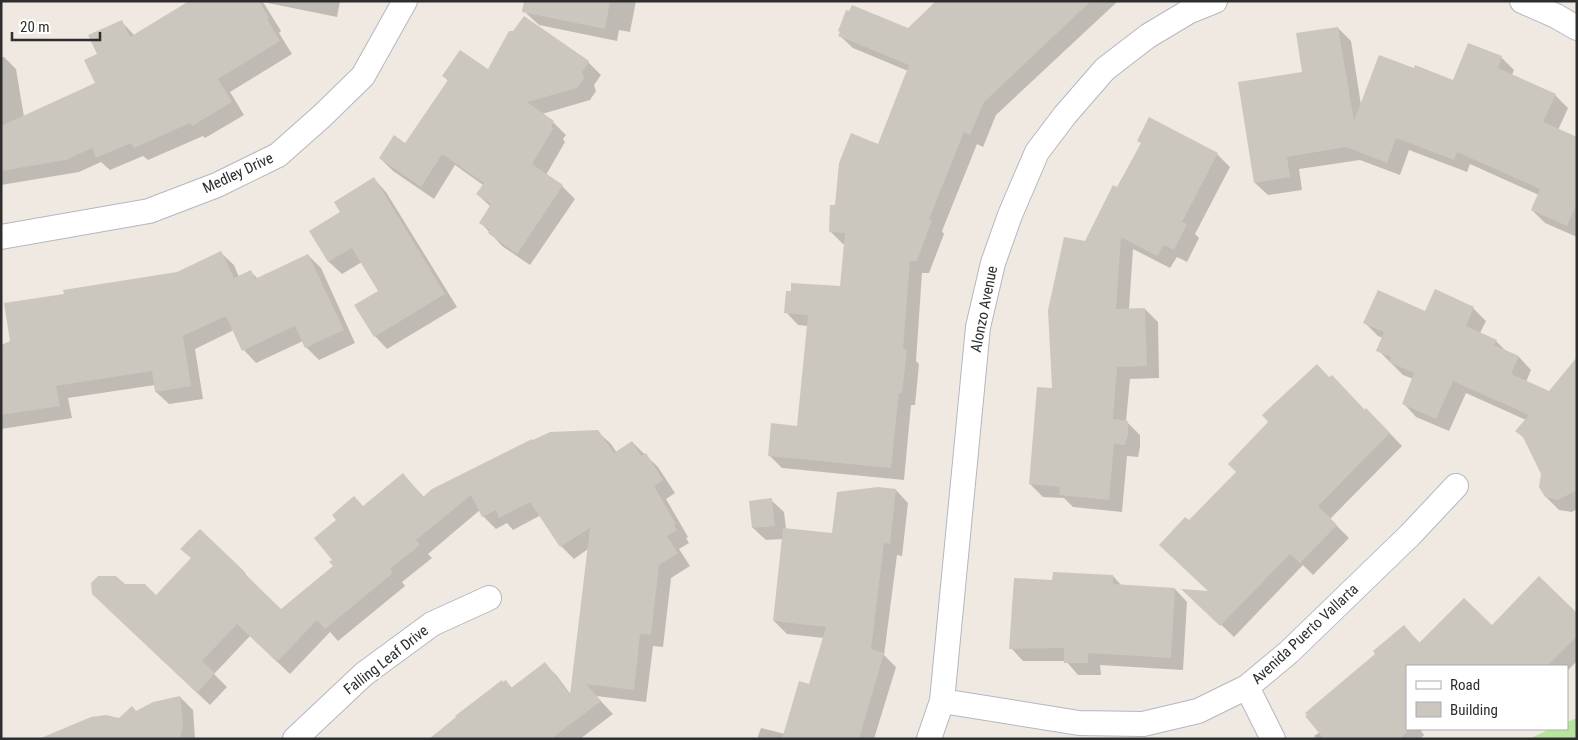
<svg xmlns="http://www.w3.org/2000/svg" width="1578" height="740" font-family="'Roboto Condensed',sans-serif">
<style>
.green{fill:#b6e59e}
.shadow{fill:#0003}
.building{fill:#cbc7bf}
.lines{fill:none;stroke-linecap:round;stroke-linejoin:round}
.street-casing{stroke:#b4b7c1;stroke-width:26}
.street{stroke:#fff;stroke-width:24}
.labels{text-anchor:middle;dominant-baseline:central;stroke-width:4.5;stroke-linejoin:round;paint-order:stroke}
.street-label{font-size:15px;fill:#2e2e2e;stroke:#fff}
</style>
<rect width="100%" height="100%" fill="#efe9e1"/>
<!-- green -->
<path class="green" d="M1577,718V739H1529L1550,729H1567V722Z"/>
<!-- shadow -->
<path class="shadow" d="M191,1H340L337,17L263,2L281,31L279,33L292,54L230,92L244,115L205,138L203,136L148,160L143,156L110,170L101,162L79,172L1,185V57H4L16,69L24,117L97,84L98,54L121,21L135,36Z
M529,1H636L630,32L619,30L617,41L539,25L526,13Z
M987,1H1118L996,115L983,147L977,144L942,231L944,234L929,273H922L916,361L919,364L915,405H911L904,480L782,468L769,455L798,427L808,326L798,325L786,312L842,288L845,244H843L830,231L836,206L879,145L908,71L853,48L840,36L909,29Z
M1338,28L1351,41L1361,105L1415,70L1454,81L1501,57L1514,70L1512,75L1555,95L1568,108L1558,130L1577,139V237L1545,223L1532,210L1539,195L1470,164L1467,172L1409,150L1400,175L1360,160L1299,169L1302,190L1268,195L1255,183L1303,73Z
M588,62L601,75L594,85L596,91L590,100L542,114L553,122L566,135L563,139L565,142L546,175L562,186L575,199L530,265L502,246L481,223L491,207L477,194L483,185L455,165L434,199L393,171L380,158L406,144L448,81L444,76Z
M1217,154L1230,167L1195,234L1199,238L1187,262L1177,257L1170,268L1133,249L1129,309H1145L1158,322L1159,378L1130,379L1126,421L1140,435V447L1138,457L1127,456L1122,512L1073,507L1064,498L1043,497L1030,484L1085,243L1118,189Z
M374,179L386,192L457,307L387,349L375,336L380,291L362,262L342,274L329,262L310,231L342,212Z
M221,253L234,265L239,277L251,272L258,279L308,255L321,268L355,343L319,360L306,347L303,341L256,363L244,350L234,330L195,349L203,399L169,404L156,392L155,385L68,398L72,418L1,429V345L12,344L65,295L178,273Z
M1473,308L1486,321L1480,333L1496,341L1508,353L1519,357L1531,370L1526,382L1577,457V509L1572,512L1559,510L1546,497L1542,475L1526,440L1517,431L1526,420L1466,393L1449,431L1416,417L1404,404L1413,379L1403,375L1378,350L1383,338L1378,336L1365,323L1425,313Z
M1366,412L1379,422L1402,446L1330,519L1349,538L1313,575L1303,565L1234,637L1185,590L1210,592L1189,522Z
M597,431L611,444L617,453L632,442L658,467L675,493L666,499L688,537L686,538L689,543L679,549L690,566L671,578L663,647L653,646L646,702L596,696L613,714L580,739H431L506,681L512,688L545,664L557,676L571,695L588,549L574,559L561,546L541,515L513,530L507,523L496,529L483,516L480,510L428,554L432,558L402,582L405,586L338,641L330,632L290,674L250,636L214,674L227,687L210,705L106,607L125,585L156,597L245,574L281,611L335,566L333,560L364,507L403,475L424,497Z
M896,490L908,503L902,556L897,555L884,655L896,667L874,739H757L761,728L785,734L810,685L824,638L787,634L774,621L783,539L766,540L753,528L771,500L784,512L786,529L834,534Z
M1113,576L1122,586L1175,589L1187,602L1183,670L1100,665L1101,675H1078L1066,661H1023L1011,648Z
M1577,615V661L1567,671V666H1407V729H1423L1421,731L1424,735L1420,739H1316L1314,736L1320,732L1377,654L1404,627L1420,643L1492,627Z
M180,697L193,710L195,739H74L136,712Z"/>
<!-- building -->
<path class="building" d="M189,1H259L269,18L267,19L280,41L218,79L232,102L192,126L190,123L134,148L131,143L96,158L92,148L66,160L1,171V126L95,83L84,60L97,54L88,35L122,20L130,37Z
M524,1H610L605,29L522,12Z
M936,1H1091L984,102L970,135L964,132L929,219L932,220L917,261H910L903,349L907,350L902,393H899L891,468L768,456L771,423L797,426L808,315L784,313L786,291H791V283L840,286L845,233L829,232L830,205H835L839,163L851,133L878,144L909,65L838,36L840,32L838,31L846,10L849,11L852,5L908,28Z
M524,16L589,61L582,72L584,78L577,88L527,102L554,121L551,126L553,129L532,164L563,185L517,254L488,233L490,230L479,223L491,204L476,194L484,183L442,154L421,187L379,158L394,135L405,143L448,80L442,76L460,50L488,69L509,31H513Z
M1338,27L1354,121L1379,55L1414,68L1415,65L1453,80L1468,43L1502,56L1498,68L1556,94L1543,122L1577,137V204L1567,226L1531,210L1540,189L1457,152L1454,160L1396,138L1387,163L1346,147L1287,157L1290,177L1254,183L1238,82L1302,72L1296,33Z
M1149,117L1218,153L1182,222L1187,224L1174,250L1164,245L1157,256L1121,237L1116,309L1145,308L1147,366L1117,367L1113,419L1128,421V434L1125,445L1114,444L1109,500L1059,495L1060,487L1029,484L1037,387L1052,388L1048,310L1064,237L1085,241L1113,185L1117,187L1141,143L1137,141Z
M374,177L445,294L374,337L354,305L378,291L352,248L328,262L309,231L340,212L334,202Z
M221,251L234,278L251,270L255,279L308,254L344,330L305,348L295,326L242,351L226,316L183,336L191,386L155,392L152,371L56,386L60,406L1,415V345L10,341L4,303L64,294L63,290L177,272Z
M1435,289L1474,307L1466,326L1497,340L1494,345L1519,356L1511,374L1549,391L1577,357V490L1558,500L1545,497L1539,487L1541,474L1523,437L1515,431L1529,415L1453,381L1436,419L1402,404L1414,373L1389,362L1391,357L1376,351L1384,332L1363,323L1378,290L1425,311Z
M1317,364L1329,377L1332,375L1365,410L1366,408L1390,433L1318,506L1337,525L1300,563L1290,554L1220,626L1181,589L1208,591L1159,545L1185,517L1189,520L1236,472L1228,464L1268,422L1262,415Z
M598,430L614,453L632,441L641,456L646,453L663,480L654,486L676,524L674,525L677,530L667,536L678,553L659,565L651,635L640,634L634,690L586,684L601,701L551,739H429L456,717L455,716L502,680L503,682L506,680L511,688L545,662L570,695L590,528L560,547L530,502L499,518L496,510L482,517L471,495L416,540L420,545L390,569L393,573L325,629L317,620L277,662L237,624L202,661L215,673L197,693L92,594L91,583L98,576H116L125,584H145L156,595L191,558L180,549L200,529L246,573L245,574L281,609L333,566L329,562L332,560L314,538L336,520L332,515L354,496L363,506L403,473L423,497L432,489L532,439L533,440L550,432Z
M878,487L896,489L890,544L884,543L871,649L884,653L859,739H782L799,681L809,684L826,627L773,621L783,528L832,533L837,492Z
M772,498L775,526L752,528L749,501Z
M1053,572L1113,575V584L1175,588L1171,658L1088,653V663H1064V648L1009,649L1014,578L1052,580Z
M1539,576L1577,613V636L1547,666H1407V732L1399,739H1324L1305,716L1307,715L1305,713L1375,654L1373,651L1404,625L1419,643L1464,598L1492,625Z
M180,696L183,725L180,739H41V738L91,717L106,715L119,718L132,706L136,711L153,702Z"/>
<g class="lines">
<!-- street casing -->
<g class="street-casing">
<path id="street" d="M1522,1L1556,16L1577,28
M1,237L149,211L217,185L278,155L322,116L363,76L405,1
M1247,687L1273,739
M942,701L1079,723L1143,724L1198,711L1247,687L1289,652L1410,535L1456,486
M295,739L364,674L432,624L489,598
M929,739L942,701L978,327L993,263L1010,215L1037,152L1065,115L1105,69L1148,36L1188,12L1215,1"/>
</g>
<!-- street -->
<use href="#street" class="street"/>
</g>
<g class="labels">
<!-- street labels -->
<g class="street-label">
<text transform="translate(238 173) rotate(-25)">Medley Drive</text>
<text transform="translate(984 309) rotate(-79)">Alonzo Avenue</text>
<text transform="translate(1305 634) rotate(-43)">Avenida Puerto Vallarta</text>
<text transform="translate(386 660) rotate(-38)">Falling Leaf Drive</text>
</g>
</g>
<!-- border -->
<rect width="1578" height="740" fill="none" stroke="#2e2e2e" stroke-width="5"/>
<!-- legend -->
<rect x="1406" y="665" width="162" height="65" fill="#ffffff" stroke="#ababab"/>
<rect x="1416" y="681" width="25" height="8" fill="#ffffff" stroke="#ababab"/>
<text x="1450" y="690" font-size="15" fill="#2e2e2e">Road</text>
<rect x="1416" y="702" width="25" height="15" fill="#cbc7bf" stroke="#ababab"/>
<text x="1450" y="715" font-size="15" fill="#2e2e2e">Building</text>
<!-- scale -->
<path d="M12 32v8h88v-8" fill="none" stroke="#2e2e2e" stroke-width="2.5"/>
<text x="20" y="32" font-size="15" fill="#2e2e2e" stroke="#ffffff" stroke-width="4" paint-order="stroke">20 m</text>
</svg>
